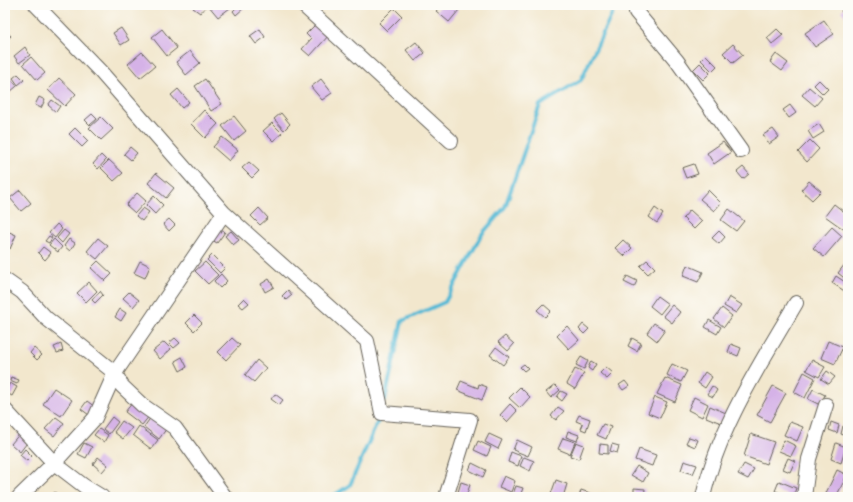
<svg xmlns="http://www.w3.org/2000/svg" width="853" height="502" font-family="'Comic Neue',sans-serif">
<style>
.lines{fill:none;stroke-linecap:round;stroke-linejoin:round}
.stream{stroke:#57bad5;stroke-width:4}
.building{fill:#d5b2e7}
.minor-casing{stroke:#67635a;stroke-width:16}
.minor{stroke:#fff;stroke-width:14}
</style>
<rect width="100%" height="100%" fill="#fdfcf7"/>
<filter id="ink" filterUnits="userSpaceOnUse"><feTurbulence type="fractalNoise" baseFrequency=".025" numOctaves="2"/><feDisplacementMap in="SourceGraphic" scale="8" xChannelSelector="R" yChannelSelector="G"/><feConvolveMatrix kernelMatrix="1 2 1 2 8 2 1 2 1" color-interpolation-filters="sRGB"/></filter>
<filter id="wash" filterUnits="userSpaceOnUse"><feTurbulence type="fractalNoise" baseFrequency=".012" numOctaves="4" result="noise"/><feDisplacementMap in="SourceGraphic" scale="16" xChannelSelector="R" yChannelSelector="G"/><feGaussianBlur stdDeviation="0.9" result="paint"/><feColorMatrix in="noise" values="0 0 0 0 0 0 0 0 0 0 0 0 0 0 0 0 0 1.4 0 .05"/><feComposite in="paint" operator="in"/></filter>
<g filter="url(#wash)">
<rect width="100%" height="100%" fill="#f2e7cd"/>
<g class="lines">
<!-- stream -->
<path class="stream" d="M385,400L402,321L445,302L482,234L505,207L540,105L581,80L616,5
M332,497L350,485L381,414"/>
</g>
<g id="blocks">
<!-- building -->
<path class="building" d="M196,5H202L205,7L200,13L193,8Z
M208,5H234L218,17Z
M239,5L245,7L236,15L233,11Z
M442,5H453L459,10L449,22L436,11Z
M847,5H848V19L841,11Z
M394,8L402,16L387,31L379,23Z
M824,20L834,34L815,47L805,33Z
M317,23L330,34L310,56L302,49L311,39L306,34Z
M121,28L129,40L121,45L113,33Z
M162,29L177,48L167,56L152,37Z
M260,29L265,37L256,44L250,36Z
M777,29L783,35L772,44L767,38Z
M5,30L11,36L5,42Z
M416,42L425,53L415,61L406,50Z
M733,44L743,55L733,63L723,53Z
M25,47L30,55L19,63L14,56Z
M190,51L200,63L186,75L176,62Z
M142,52L155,66L140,78L128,64Z
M776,54L788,63L782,71L770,62Z
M706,55L717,66L712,71L701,60Z
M31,57L45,73L37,80L23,64Z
M700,63L710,73L703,80L693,70Z
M18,74L24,80L18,85L13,78Z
M59,78L76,94L65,106L48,90Z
M11,79L17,86L10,92L5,84Z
M205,79L222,104L211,111L195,86Z
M321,79L332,93L322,100L311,87Z
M819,80L828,89L823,94L814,85Z
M809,87L822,98L815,106L802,95Z
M178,89L189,102L182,108L171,95Z
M39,97L45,100L41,108L35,105Z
M52,100L60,106L56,112L48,105Z
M790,105L796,113L789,118L783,110Z
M204,110L218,124L205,138L191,124Z
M281,113L290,124L284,130L274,119Z
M92,114L97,119L90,125L85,120Z
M234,116L246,131L234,141L222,126Z
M101,117L113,129L101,140L89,128Z
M272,123L282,133L273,141L263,131Z
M819,124L824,132L813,139L808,131Z
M75,128L88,141L82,147L69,134Z
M773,129L779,137L769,144L763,135Z
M222,137L238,150L229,161L213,147Z
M810,140L819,149L807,162L798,152Z
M723,142L731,152L714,164L707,153Z
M130,147L137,153L131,160L124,154Z
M101,155L106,160L98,169L93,164Z
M109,160L123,173L114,181L101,168Z
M249,162L259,171L252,178L242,168Z
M694,164L698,174L686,178L682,168Z
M743,167L749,174L743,179L737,172Z
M156,173L174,188L166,198L148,183Z
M809,181L821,191L812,200L801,190Z
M20,190L31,203L21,211L10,198Z
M708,190L721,203L714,211L700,199Z
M137,193L146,201L135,213L126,205Z
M154,196L163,205L155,214L146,205Z
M834,204L848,215V229L846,231L825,216Z
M143,208L149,212L142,221L136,216Z
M259,208L268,218L260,225L251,216Z
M655,208L663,214L657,223L649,217Z
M729,209L744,221L736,231L721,220Z
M690,210L702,221L694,229L683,218Z
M169,219L175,225L169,231L163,224Z
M57,224L62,229L55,238L49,233Z
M832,227L842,236L824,257L813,248Z
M220,228L225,232L217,243L212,240Z
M5,230L16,235L10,249L5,246Z
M64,230L69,234L62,243L57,238Z
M231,231L239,240L233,245L225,236Z
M719,231L725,237L719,244L712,238Z
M49,236L52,238L49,243L45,241Z
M98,238L108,246L97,259L87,251Z
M54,239L62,247L58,252L49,245Z
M69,239L75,243L70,251L64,246Z
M623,240L632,248L624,256L615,248Z
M43,247L51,253L45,260L38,253Z
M212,255L225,268L220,273L207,260Z
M647,260L655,268L648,274L640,266Z
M98,261L112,274L105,281L91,268Z
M140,261L150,266L145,278L134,273Z
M205,262L218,275L208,284L195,271Z
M845,264L848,267V281L838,273Z
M687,265L703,272L698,282L683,276Z
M221,274L227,281L220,288L214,281Z
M627,276L637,281L634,287L624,282Z
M836,276L848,284L846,292L832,283Z
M269,279L274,287L265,292L261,284Z
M89,282L97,291L86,302L77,293Z
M288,290L292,295L286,300L282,296Z
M100,291L103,295L95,303L92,300Z
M129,292L139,300L133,307L123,298Z
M657,296L668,304L660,314L650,306Z
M729,297L742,305L736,313L724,306Z
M244,298L249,303L243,308L238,304Z
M543,304L551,311L545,317L537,310Z
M672,305L680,312L672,323L663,316Z
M722,308L732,316L724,327L714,319Z
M120,309L126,313L121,321L115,317Z
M194,315L202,323L194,331L186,323Z
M709,320L721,327L717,334L705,327Z
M654,323L665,330L657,341L647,333Z
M583,324L589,329L584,334L579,329Z
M567,326L579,340L569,349L557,336Z
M505,336L514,344L508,351L498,342Z
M175,338L180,343L174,348L169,343Z
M232,338L240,345L226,360L218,352Z
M632,338L641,343L637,351L628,346Z
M828,341L843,347L835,364L821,358Z
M164,342L171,349L160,359L153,351Z
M61,344L63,351L57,353L54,347Z
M731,344L741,348L738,356L728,352Z
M496,347L509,357L503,365L490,355Z
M34,348L42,355L37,360L30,353Z
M182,357L187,367L180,371L175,361Z
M581,357L588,361L584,369L576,365Z
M257,360L266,368L254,382L245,375Z
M812,360L825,367L819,377L806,370Z
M591,361L596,364L592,371L588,368Z
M524,364L528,368L524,371L520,367Z
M672,364L687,371L681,382L667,375Z
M606,367L613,373L607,379L600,373Z
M575,369L584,373L575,389L567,384Z
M827,371L835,377L829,384L821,379Z
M705,372L712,377L705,388L698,383Z
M804,372L815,378L805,398L794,392Z
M11,377L19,380L17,384L10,381Z
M665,378L682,385L675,402L657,394Z
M461,381L478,388L479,384L487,387L482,400L457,390Z
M625,381L629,386L623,390L619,385Z
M10,383L17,387L12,396L5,392Z
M555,385L560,390L551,398L546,392Z
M712,386L717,390L713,397L707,394Z
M773,386L786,393L770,422L757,415Z
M520,387L530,397L520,408L509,398Z
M54,388L72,400L61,416L43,404Z
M813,389L825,395L820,405L808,399Z
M561,391L567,394L562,401L557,397Z
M275,394L283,400L279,405L271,399Z
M655,397L667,402L660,418L648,413Z
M694,397L708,404L702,417L688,410Z
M87,401L95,407L89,415L81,409Z
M133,402L150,415L142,425L125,412Z
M510,404L517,411L507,422L500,415Z
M710,406L726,413L721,423L706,417Z
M558,407L564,411L556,420L551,416Z
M579,415L590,419L586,431L581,429L583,424L576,421Z
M56,417L64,423L54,436L45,429Z
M112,417L118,422L109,434L103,429Z
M151,417L167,428L159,439L144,427Z
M122,421L132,428L123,439L114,432Z
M790,422L803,427L797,441L784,435Z
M831,422L839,425L837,433L829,430Z
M603,424L611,427L606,439L597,435Z
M139,426L158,440L151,449L133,435Z
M843,426L848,428V437L841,434Z
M99,429L108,435L104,442L94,435Z
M568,431L579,435L577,441L566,437Z
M21,432L30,439L20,452L11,444Z
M489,434L502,440L498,449L485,442Z
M751,434L774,442L766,464L744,456Z
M689,437L698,440L695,447L686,443Z
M563,438L575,442L570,454L558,449Z
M517,440L532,447L528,456L513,450Z
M784,440L796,446L791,456L779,451Z
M478,441L491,447L487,456L474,450Z
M576,442L584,445L579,459L570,456Z
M84,443L92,447L86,458L78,454Z
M836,443L846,447L841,463L831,459Z
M600,444L608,445V454L599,453Z
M612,444L619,446L617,453L610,451Z
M25,449L32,456L27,461L20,455Z
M639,449L656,455L652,466L635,460Z
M511,452L521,456L518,466L508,462Z
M98,457L108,465L102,472L93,464Z
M524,457L534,461L530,471L520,466Z
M788,458L795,461L790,472L783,469Z
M684,461L697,465L693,474L681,470Z
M472,463L486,470L483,477L469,470Z
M744,464L754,469L748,479L738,474Z
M637,466L648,473L643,482L631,475Z
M837,470L847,475L836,497H834L826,493Z
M504,476L515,481L511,492L499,487Z
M556,480L567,484L563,497L551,494Z
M779,481L796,488L793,497L775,491Z
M461,482L470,485L466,496L458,492Z
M516,486L523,488L520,496L513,494Z
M634,488L645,489L644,497H634Z
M581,490L593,494L592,497H579Z
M55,492L59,497H49Z"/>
</g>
</g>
<g filter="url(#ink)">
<use href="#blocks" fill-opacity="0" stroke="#67635a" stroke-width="1"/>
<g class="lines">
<!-- minor casing -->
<g class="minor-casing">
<path id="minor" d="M36,5L100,71L224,213L367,341L382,413L470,420L446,497
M303,5L451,141
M636,5V12L677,61L741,151
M5,280L22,292L46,318L115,373L122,386L142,405L175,428L225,497
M5,410L54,463L84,486L102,497
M19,497L54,463L95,418L115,373L224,213
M703,497C719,426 760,365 796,303
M804,497L809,459L826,405"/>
</g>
<!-- minor -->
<use href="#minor" class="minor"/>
</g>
</g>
<!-- margin -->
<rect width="853" height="502" fill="none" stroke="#fdfcf7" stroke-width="20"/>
</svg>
